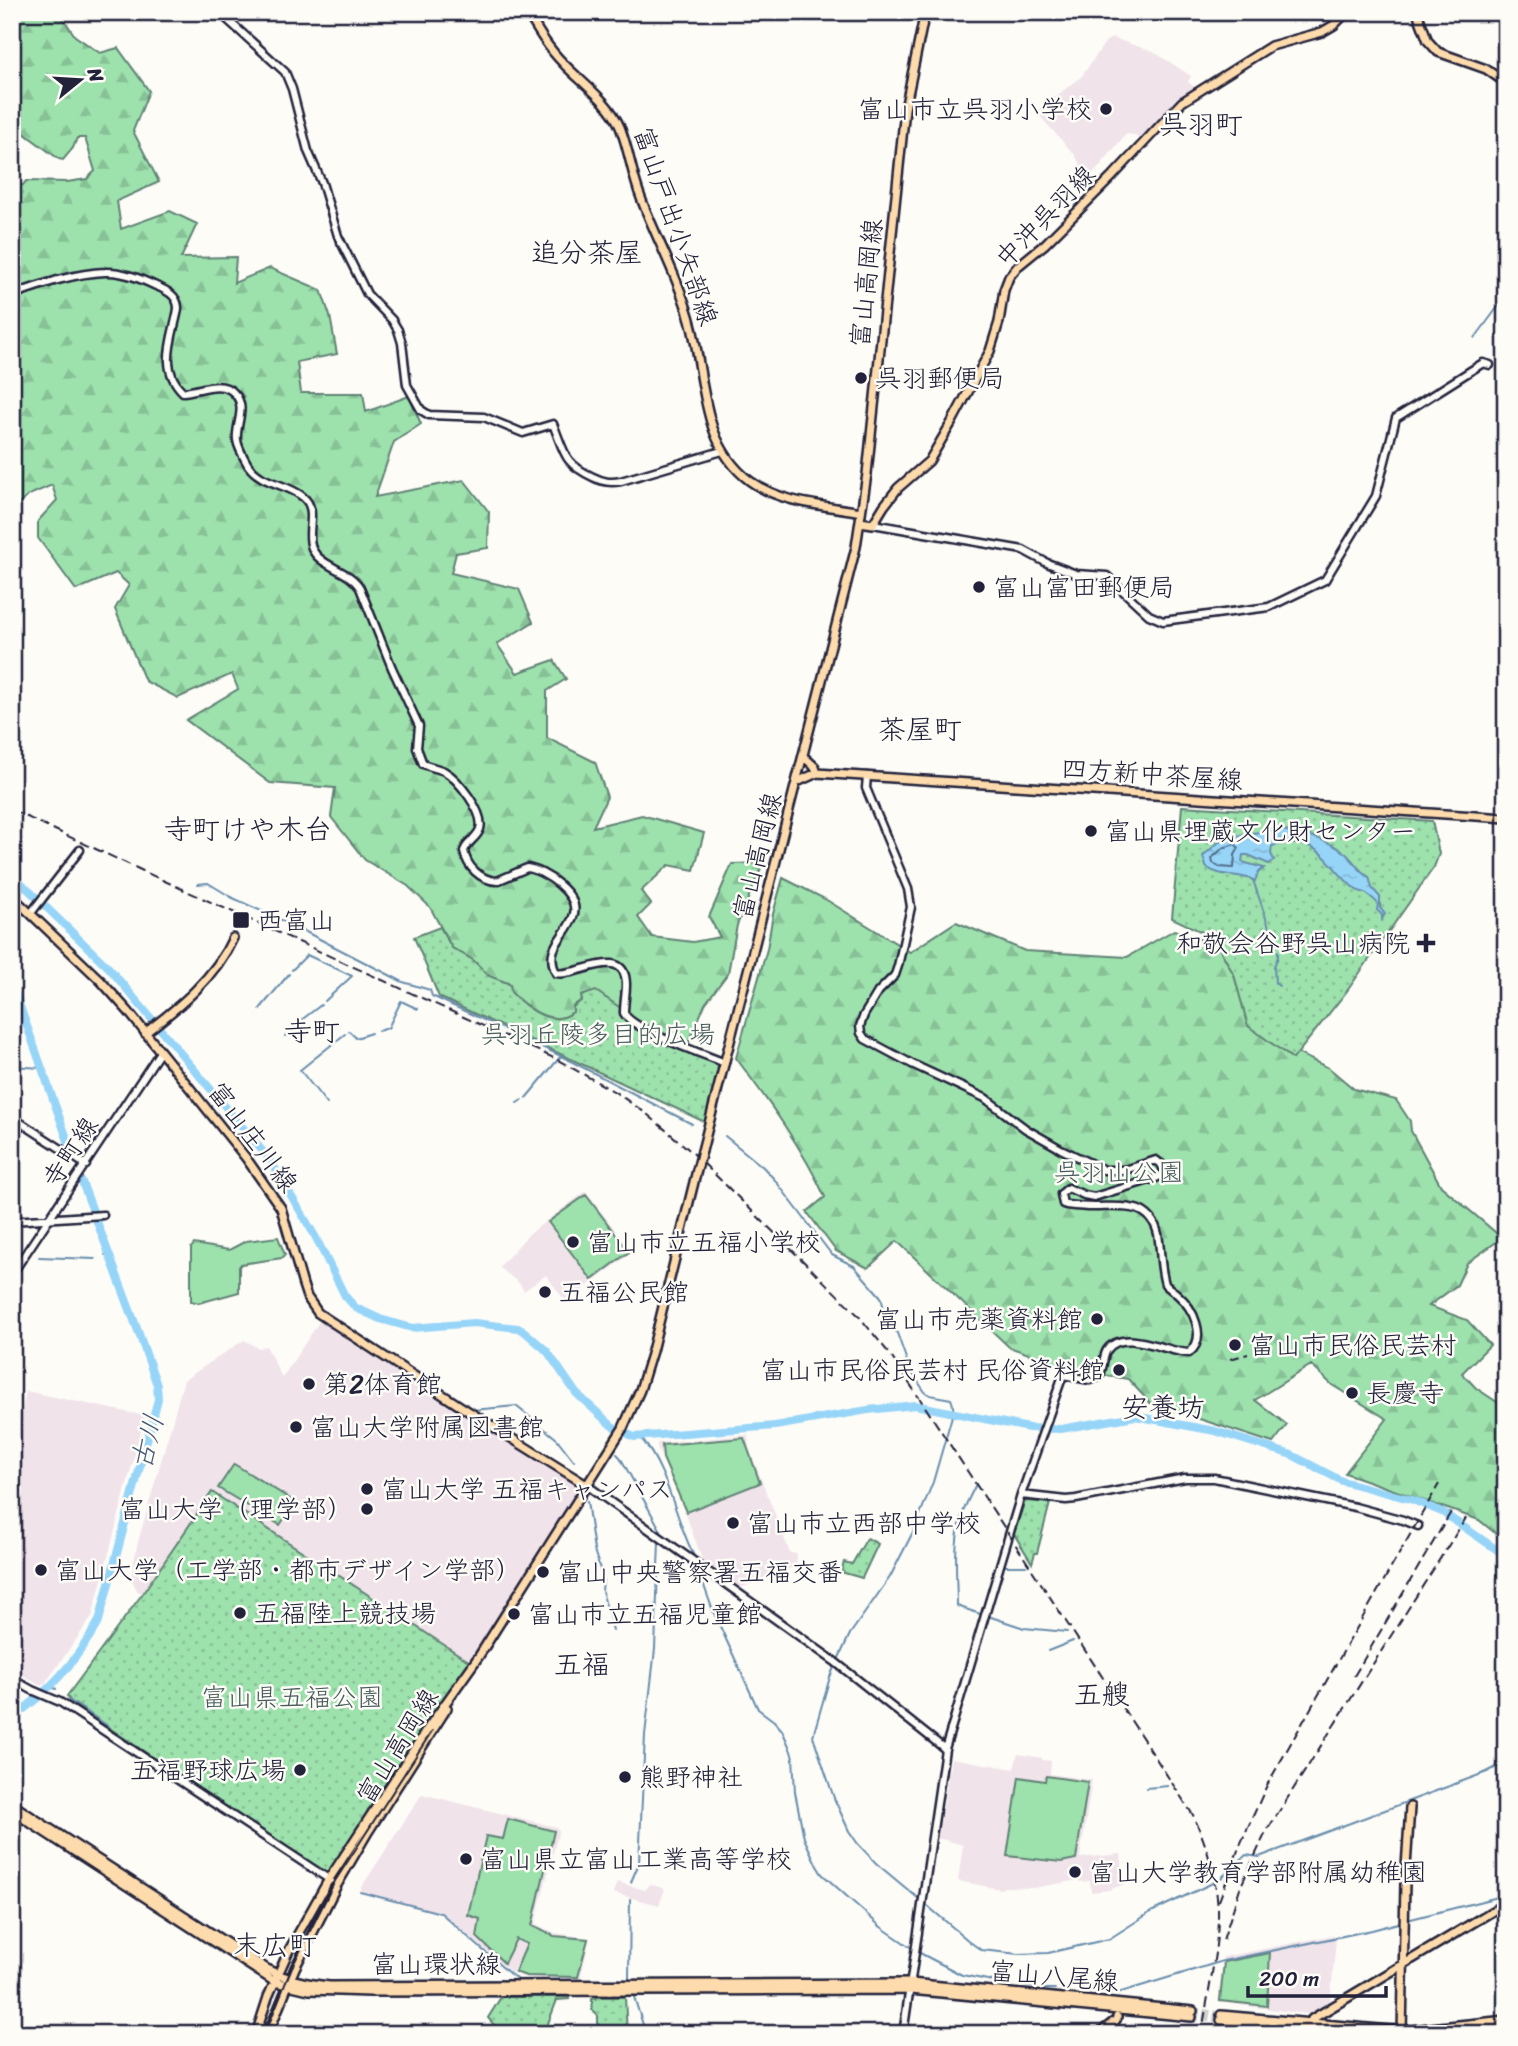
<svg xmlns="http://www.w3.org/2000/svg" width="1518" height="2046" font-family="Sriracha,'Klee One',sans-serif">
<style>
.built{fill:#f0e3ea}
.grass{fill:#9de1ad;stroke:#608274;stroke-width:2}
.forest{fill:url(#forest-firs);stroke:#608274;stroke-width:2}
.park{fill:url(#park-dots);stroke:#608274;stroke-width:2}
.water{fill:url(#water-ripples);stroke:#688dac;stroke-width:2}
.lines{fill:none;stroke-linecap:round;stroke-linejoin:round}
.shore{stroke:#516a87;stroke-width:2}
.stream{stroke:#688dac;stroke-width:2}
.river{stroke:#97d5f8;stroke-width:8}
.major-tunnel{stroke:#d1d0d1;stroke-width:7;stroke-dasharray:7 3.5;stroke-linecap:butt}
.minor-casing{stroke:#22223b;stroke-width:11}
.major-casing{stroke:#22223b;stroke-width:12}
.minor{stroke:#fdfcf7;stroke-width:6}
.major{stroke:#fddbac;stroke-width:7}
.tram{stroke:#22223b;stroke-width:2}
.rail{stroke:#22223b;stroke-width:2;stroke-dasharray:10 5;stroke-linecap:butt}
.major-bridge-casing{stroke:#22223b;stroke-width:12;stroke-linecap:butt}
.major-bridge{stroke:#fddbac;stroke-width:7}
.poi-dot{fill:#22223b;stroke:#fdfcf7;stroke-width:2.5}
.labels{text-anchor:middle;dominant-baseline:central;stroke-width:5;stroke-linejoin:round;paint-order:stroke}
.poi-label{font-size:26px;fill:#22223b;stroke:#fdfcf7;text-anchor:start}
.street-label{font-size:26px;fill:#22223b;stroke:#fdfcf7}
.park-label{font-size:26px;fill:#475b5d;stroke:#fdfcf7}
.neighbourhood-label{font-size:28px;fill:#22223b;stroke:#fdfcf7}
.water-label{font-size:28px;font-style:italic;fill:#455874;stroke:#fdfcf7}
</style>
<defs>
<pattern id="forest-firs" width="22" height="20" patternUnits="userSpaceOnUse" patternTransform="scale(1.75)"><rect width="22" height="20" fill="#9de1ad"/><path d="M5 1l3.5 6h-7zM16 11l3.5 6h-7z" fill="#87c196"/></pattern>
<pattern id="park-dots" width="8" height="8" patternUnits="userSpaceOnUse" patternTransform="scale(1.75)"><rect width="8" height="8" fill="#9de1ad"/><path d="M2 2h.1M6 6h.1" fill="none" stroke="#87c196" stroke-width="1.8" stroke-linecap="round"/></pattern>
<pattern id="water-ripples" width="26" height="14" patternUnits="userSpaceOnUse" patternTransform="scale(1.75)"><rect width="26" height="14" fill="#97d5f8"/><path d="M2 4q2-2 4 0t4 0M15 11q2-2 4 0t4 0" fill="none" stroke="#82b7d6"/></pattern>
</defs>
<rect width="100%" height="100%" fill="#fdfcf7"/>
<filter id="ink" filterUnits="userSpaceOnUse"><feTurbulence type="fractalNoise" baseFrequency=".0143" numOctaves="2"/><feDisplacementMap in="SourceGraphic" scale="14" xChannelSelector="R" yChannelSelector="G"/><feConvolveMatrix kernelMatrix="1 2 1 2 8 2 1 2 1" color-interpolation-filters="sRGB"/></filter>
<g filter="url(#ink)">
<!-- built -->
<path class="built" d="M1113,38L1154,52L1191,76L1188,82L1198,90L1142,142L1135,135L1126,134L1095,172L1087,177L1075,155L1036,112L1082,76L1106,41Z
M586,1191L630,1251V1254L566,1302L546,1275L524,1291L520,1284L499,1267L529,1234Z
M321,1319L582,1487L470,1662L212,1492L143,1593L137,1591L132,1580V1572L137,1546L184,1380L244,1340L258,1348L266,1346L282,1378Z
M26,1391L145,1416L92,1617L51,1675L45,1683L39,1685L12,1668V1451L19,1430Z
M748,1435L749,1448L790,1553L797,1554L796,1566L741,1588L702,1559L679,1495L658,1450L657,1443Z
M1018,1754L1042,1758V1760L1051,1761L1050,1774L1092,1780L1080,1858L1121,1854L1125,1884L1109,1890L1091,1892L1090,1881L1080,1882L1079,1880L1033,1888L1005,1887L1000,1889L958,1881L963,1845L938,1838L951,1758L1014,1769Z
M422,1794L556,1827L559,1830L535,1924L554,1933L590,1938L580,1979L526,1978L511,1972L441,1912L363,1893L361,1888Z
M617,1882L645,1890L650,1884L665,1889L659,1905L613,1893Z
M1334,1935L1336,1939L1330,2005L1314,2015L1218,2002L1223,1957Z"/>
<!-- grass -->
<path class="grass" d="M586,1195L629,1252L592,1280L548,1222Z
M278,1237L285,1255L282,1258L241,1264L239,1267V1292L199,1303L191,1301V1248L194,1244L229,1250L246,1241Z
M744,1438L760,1483L686,1512L663,1458L662,1445Z
M234,1464L295,1502L280,1525L218,1488Z
M1046,1776L1088,1782L1076,1859L1061,1862L1007,1856L1019,1777L1045,1781Z
M508,1819L554,1831L532,1926L554,1936L588,1939L578,1977L526,1976L515,1972L527,1944L516,1939L504,1963L477,1937L480,1919L468,1915L486,1836L503,1839Z
M1270,1953L1267,2006L1220,2001L1224,1962Z"/>
<!-- forest -->
<path class="forest" d="M12,12H59L75,36L100,53L118,48L149,91L133,131L159,182L117,201L121,229L170,211L197,224L181,258L236,257L234,283L270,268L321,290L330,316L337,354L297,362L301,393H363L366,412L409,396L421,424L394,442L375,497L464,480L489,512L488,548L456,553L451,573L519,589L533,622L497,644L517,673L554,660L566,679L547,691V738L595,762L607,797L593,827L642,815L704,833L694,870L669,865L641,891L651,904L638,917L652,937L693,942L720,937L709,917L732,864L763,863L737,925L728,973L705,1004L689,1042L641,1026L582,1000L573,1006V1012C553,1029 525,1007 510,992V984L489,976L473,960L452,948L430,907L408,886L365,860L331,817L335,788L270,783L186,720L238,689L232,674L178,698L145,681L115,609L129,585L116,573L76,590L38,538V521L57,500L52,485L29,495L12,510V187L23,185L26,181L67,182L87,179L95,171L85,138H77L73,148L63,160L59,159L25,134L12,129Z
M783,878L825,899L910,952L956,922L1025,951L1127,957L1174,930L1203,940L1204,946L1221,937L1295,1052L1329,1068L1354,1089L1396,1100L1410,1121L1411,1131L1441,1186L1502,1238L1467,1263L1457,1285L1429,1306L1467,1320L1490,1345L1462,1373L1476,1388L1506,1408V1542L1479,1520L1345,1473L1387,1419L1332,1385L1311,1365L1255,1400L1287,1425L1273,1443L1150,1403L1128,1379L1073,1370L1009,1347L897,1241L868,1268L836,1251L807,1212L825,1197C802,1147 769,1102 736,1058L767,949L773,914Z"/>
<!-- park -->
<path class="park" d="M1182,806L1432,821L1439,854L1434,867L1347,991L1293,1059L1248,1026L1234,975L1213,937L1172,918Z
M440,927L452,948L473,960L489,976L510,984L511,992C525,1007 553,1029 573,1012V1007L582,1000L581,996L596,991L622,1009L630,1021L725,1063L709,1124L439,997L414,937Z
M212,1492L470,1662L400,1771L327,1875L71,1702L67,1696L143,1593Z
M1025,1501L1050,1503L1037,1553H1035L1032,1563L1014,1534Z
M867,1538L878,1544L862,1578L841,1572L844,1562L852,1564Z
M501,1997H569V1999L557,2000L547,2026L545,2027V2034H489L495,2026L488,2018Z
M596,1997H625L627,2034H598V2016L592,2010V1999H596Z"/>
<!-- water -->
<path class="water" d="M1276,830C1297,831 1328,839 1345,853C1354,860 1358,871 1369,877L1372,888L1380,897V908L1385,914L1382,919V915L1377,910L1378,904C1375,900 1370,896 1365,893C1359,890 1361,893 1355,889C1323,862 1323,835 1272,846L1271,854L1274,860L1269,864L1248,855H1243L1242,862L1264,868L1258,873L1255,881C1238,872 1223,879 1206,867L1203,856L1219,842L1244,834Z"/>
<g class="lines">
<!-- shore -->
<path class="shore" d="M1235,844L1239,848L1235,855L1234,868L1219,867L1213,863L1212,858L1223,848Z"/>
<!-- stream -->
<path class="stream" d="M1475,338L1506,296
M1253,880L1270,930L1276,938
M198,884L208,883L231,897L302,930L403,982L430,990L432,996L561,1056L692,1124
M1278,951V957L1274,966L1275,983L1279,986
M292,970L307,955L352,976L325,1001
M260,1009L289,974
M349,1031L356,1038L371,1033
M378,1031L388,1028L401,1001L418,1009
M285,1036L300,1021L321,1005
M12,1066L41,1068
M526,1098L561,1056
M517,1103L522,1100
M327,1104L300,1070L345,1034
M725,1136L763,1167L775,1180L832,1255L854,1266L881,1297L885,1313L897,1333L910,1370L925,1392L930,1395L951,1399C954,1405 954,1410 952,1416L933,1482L913,1532L890,1577L850,1634L838,1660
M105,1255L110,1253
M39,1257L95,1259
M473,1410L516,1406L557,1439L574,1461
M641,1438C669,1472 675,1519 695,1558
M617,1454L620,1457L661,1531L660,1535
M976,1484C972,1493 967,1501 964,1510C952,1539 957,1576 957,1606L983,1615
M587,1501L594,1550L603,1579L602,1591L613,1630
M697,1566L713,1611L758,1709L774,1721L782,1730L789,1746L793,1757L795,1792L804,1838L817,1866L822,1874L881,1927L913,1949
M1005,1566H1026
M988,1616L1024,1628L1067,1632
M1048,1651L1073,1641
M835,1665L830,1677L813,1736L834,1798L849,1831L858,1844L877,1864L919,1899
M52,1687L56,1689
M69,1700L108,1726L106,1729L326,1873
M1146,1788L1168,1786
M631,1882L639,1863L645,1735L655,1649L659,1541
M360,1892L441,1913L510,1974L517,1979
M924,1903L970,1942L981,1950L1019,1954L1048,1953L1109,1939L1151,1912L1219,1880L1246,1855L1259,1857L1487,1772L1506,1762
M1407,1920L1506,1895
M918,1952L962,1975L1003,1983
M629,1978L630,1899
M1023,1986L1032,1987
M1044,1989H1055
M1118,1993L1223,1961L1372,1930L1402,1922
M634,1997L646,2034"/>
<!-- river -->
<path class="river" d="M12,874L109,968L270,1160L315,1236L345,1296L356,1308L380,1319L412,1328L474,1323L518,1328L525,1332L547,1351L576,1393L612,1426L634,1437L775,1426L868,1410L915,1405L1029,1428L1061,1429L1135,1416L1215,1431L1292,1455L1342,1481L1413,1500L1442,1512L1506,1556
M12,984L69,1144
M12,1718C51,1690 75,1663 99,1621L158,1399L157,1385L138,1331L82,1182"/>
<!-- major-tunnel -->
<path class="major-tunnel" d="M1193,2011L1221,2015
M1192,2017L1221,2020"/>
<!-- minor casing -->
<g class="minor-casing">
<path id="minor" d="M219,12L285,72L292,89L308,151L322,183L338,236L367,294L392,320L398,330L402,343L407,385L421,410L429,415L484,417L523,433L553,424C565,453 563,463 593,477C603,482 610,483 621,481L722,451
M12,295C41,285 74,273 105,272C123,271 141,279 156,286C166,290 177,295 178,307C178,312 176,318 175,323C169,348 162,372 183,392C199,391 221,379 234,393C248,407 235,424 237,440C238,448 244,458 248,465C262,485 287,483 303,497C319,510 305,531 312,548C319,567 349,569 360,588L392,668L419,726L417,748L423,764C430,767 437,768 444,771C458,779 485,813 480,829C477,838 467,842 464,851C467,867 480,880 497,881L527,868C544,870 579,894 574,914C568,936 543,946 556,973C576,978 625,943 626,984C626,994 624,1003 624,1013C632,1030 704,1054 725,1063
M873,524L1023,550L1047,563L1076,574L1107,576L1149,615L1163,621L1269,607L1325,580L1376,496L1396,418L1483,363L1490,365
M867,776L866,788L908,889L911,907L898,966L895,975L878,992L864,1015L860,1026L861,1033L865,1039L912,1064L985,1098L1026,1129L1061,1149L1104,1170H1125L1156,1160L1161,1164L1164,1170C1163,1175 1161,1176 1156,1178L1094,1197L1084,1195L1068,1188L1061,1194L1063,1204L1066,1205C1075,1206 1085,1207 1094,1207C1120,1207 1150,1201 1158,1234C1161,1251 1160,1268 1165,1284C1169,1289 1173,1290 1178,1295C1193,1308 1208,1338 1189,1353C1168,1353 1123,1327 1107,1350C1102,1358 1104,1368 1099,1377L1090,1380L1063,1375L1021,1495L945,1749L903,2034
M31,913L80,850
M12,1117L86,1165
M12,1221L103,1215
M12,1274L160,1052
M588,1486L834,1661L945,1749
M1021,1495L1066,1500L1076,1499L1185,1478H1214L1355,1507L1403,1520L1418,1526
M12,1679L32,1690L60,1702L330,1880"/>
</g>
<!-- major casing -->
<g class="major-casing">
<path id="major" d="M527,12C538,31 548,48 564,64C583,84 609,101 620,127C629,150 632,175 641,198C656,238 677,275 689,316C706,372 698,442 750,481C782,504 824,505 861,512
M1417,12L1428,41L1438,52L1486,69L1506,83
M860,522L873,524L884,506L898,488L929,461L952,422L990,351L999,322L1004,290L1009,277L1018,266L1045,244L1111,178L1182,102L1271,46L1322,32L1334,25L1347,12
M803,756L815,767L817,773
M797,782L817,773L1506,818
M12,896L100,980L128,1011L246,1158L281,1208L303,1285L307,1297L318,1313L460,1406L588,1486
M145,1033C179,1007 215,978 233,938
M702,1151L856,547L867,474L905,109L925,12
M12,1804L267,1969C287,1980 307,1984 330,1986L911,1983L1193,2011
M12,1811L275,1982L309,1990L370,1992L910,1990L1192,2017
M1221,2015L1402,2031L1506,2020
M1312,2019L1506,1903
M1221,2020L1357,2034
M256,2034L268,1997L289,1950L329,1879L430,1725L479,1656L623,1428L640,1390L652,1351L697,1170
M268,2034L295,1968L337,1885L368,1832L447,1708
M1098,2034L1116,2020L1117,2017
M1402,2034L1405,1882L1410,1807
M1439,2034L1506,2026"/>
</g>
<!-- minor -->
<use href="#minor" class="minor"/>
<!-- major -->
<use href="#major" class="major"/>
<!-- tram -->
<path class="tram" d="M265,2034L292,1967L335,1881L432,1731"/>
<!-- rail -->
<path class="rail" d="M12,810L158,878L556,1059L615,1092L647,1114L694,1154L858,1315L888,1352L920,1399L1193,1815C1207,1845 1216,1876 1218,1909C1219,1947 1207,1996 1202,2034
M1230,1359L1248,1354
M1354,1676L1451,1512
M1219,1901L1240,1845L1267,1785L1439,1484
M1223,1940L1240,1888L1266,1832L1466,1518"/>
<!-- major-bridge casing -->
<g class="major-bridge-casing">
<path id="major-bridge" d="M697,1170L702,1151"/>
</g>
<!-- major-bridge -->
<use href="#major-bridge" class="major-bridge"/>
</g>
</g>
<!-- markers -->
<g class="poi-dot">
<circle cx="1106" cy="109" r="7"/>
<circle cx="861" cy="378" r="7"/>
<circle cx="979" cy="587" r="7"/>
<circle cx="1091" cy="831" r="7"/>
<rect x="232" y="911" width="18" height="18" rx="3.5"/>
<path d="M1422.5 932.5h7v7h7v7h-7v7h-7v-7h-7v-7h7z"/>
<circle cx="573" cy="1242" r="7"/>
<circle cx="545" cy="1292" r="7"/>
<circle cx="1097" cy="1319" r="7"/>
<circle cx="1235" cy="1345" r="7"/>
<circle cx="1119" cy="1370" r="7"/>
<circle cx="309" cy="1384" r="7"/>
<circle cx="1352" cy="1393" r="7"/>
<circle cx="296" cy="1427" r="7"/>
<circle cx="367" cy="1489" r="7"/>
<circle cx="367" cy="1509" r="7"/>
<circle cx="733" cy="1523" r="7"/>
<circle cx="41" cy="1570" r="7"/>
<circle cx="543" cy="1572" r="7"/>
<circle cx="240" cy="1613" r="7"/>
<circle cx="514" cy="1614" r="7"/>
<circle cx="300" cy="1770" r="7"/>
<circle cx="625" cy="1777" r="7"/>
<circle cx="466" cy="1859" r="7"/>
<circle cx="1075" cy="1872" r="7"/>
</g>
<g class="labels">
<!-- poi labels -->
<g class="poi-label">
<text x="1092" y="109" text-anchor="end">富山市立呉羽小学校</text>
<text x="875" y="378">呉羽郵便局</text>
<text x="993" y="587">富山富田郵便局</text>
<text x="1105" y="831">富山県埋蔵文化財センター</text>
<text x="257" y="920">西富山</text>
<text x="1410" y="943" text-anchor="end">和敬会谷野呉山病院</text>
<text x="587" y="1242">富山市立五福小学校</text>
<text x="559" y="1292">五福公民館</text>
<text x="1083" y="1319" text-anchor="end">富山市売薬資料館</text>
<text x="1249" y="1345">富山市民俗民芸村</text>
<text x="1105" y="1370" text-anchor="end">富山市民俗民芸村 民俗資料館</text>
<text x="323" y="1384">第2体育館</text>
<text x="1366" y="1393">長慶寺</text>
<text x="310" y="1427">富山大学附属図書館</text>
<text x="381" y="1489">富山大学 五福キャンパス</text>
<text x="353" y="1509" text-anchor="end">富山大学（理学部）</text>
<text x="747" y="1523">富山市立西部中学校</text>
<text x="55" y="1570">富山大学（工学部・都市デザイン学部）</text>
<text x="557" y="1572">富山中央警察署五福交番</text>
<text x="254" y="1613">五福陸上競技場</text>
<text x="528" y="1614">富山市立五福児童館</text>
<text x="286" y="1770" text-anchor="end">五福野球広場</text>
<text x="639" y="1777">熊野神社</text>
<text x="480" y="1859">富山県立富山工業高等学校</text>
<text x="1089" y="1872">富山大学教育学部附属幼稚園</text>
</g>
<!-- street labels -->
<g class="street-label">
<text transform="translate(1045 216) rotate(-46)">中沖呉羽線</text>
<text transform="translate(676 226) rotate(71)">富山戸出小矢部線</text>
<text transform="translate(866 283) rotate(-84)">富山高岡線</text>
<text transform="translate(1152 774) rotate(4)">四方新中茶屋線</text>
<text transform="translate(757 856) rotate(-76)">富山高岡線</text>
<text transform="translate(253 1137) rotate(53)">富山庄川線</text>
<text transform="translate(70 1152) rotate(-57)">寺町線</text>
<text transform="translate(397 1746) rotate(-58)">富山高岡線</text>
<text x="436" y="1964">富山環状線</text>
<text transform="translate(1054 1976) rotate(5)">富山八尾線</text>
</g>
<!-- park labels -->
<g class="park-label">
<text x="598" y="1034">呉羽丘陵多目的広場</text>
<text x="1119" y="1172">呉羽山公園</text>
<text x="292" y="1697">富山県五福公園</text>
</g>
<!-- neighbourhood labels -->
<g class="neighbourhood-label">
<text x="1201" y="124">呉羽町</text>
<text x="587" y="252">追分茶屋</text>
<text x="920" y="729">茶屋町</text>
<text x="248" y="829">寺町けや木台</text>
<text x="312" y="1031">寺町</text>
<text x="1163" y="1407">安養坊</text>
<text x="582" y="1664">五福</text>
<text x="1102" y="1694">五艘</text>
<text x="275" y="1945">末広町</text>
</g>
<!-- water labels -->
<g class="water-label">
<text transform="translate(147 1442) rotate(-75)">古川</text>
</g>
</g>
<!-- margin -->
<rect width="1518" height="2046" fill="none" stroke="#fdfcf7" stroke-width="42"/>
<rect x="21" y="21" width="1476" height="2004" fill="none" stroke="#22223b" stroke-width="2.5" filter="url(#ink)"/>
<!-- north arrow -->
<g transform="translate(80 80) rotate(72)" stroke="#fdfcf7" stroke-width="5" paint-order="stroke">
<path d="M0-5L12 26L0 18L-12 26Z" fill="#22223b"/>
<text y="-10" font-size="19" font-weight="bold" text-anchor="middle" fill="#22223b">N</text>
</g>
<!-- scale -->
<path d="M1248 1986v10h138v-10" fill="none" stroke="#22223b" stroke-width="3.5"/>
<text x="1259" y="1986" font-size="21" fill="#22223b" stroke="#fdfcf7" stroke-width="5" paint-order="stroke">200 m</text>
</svg>
